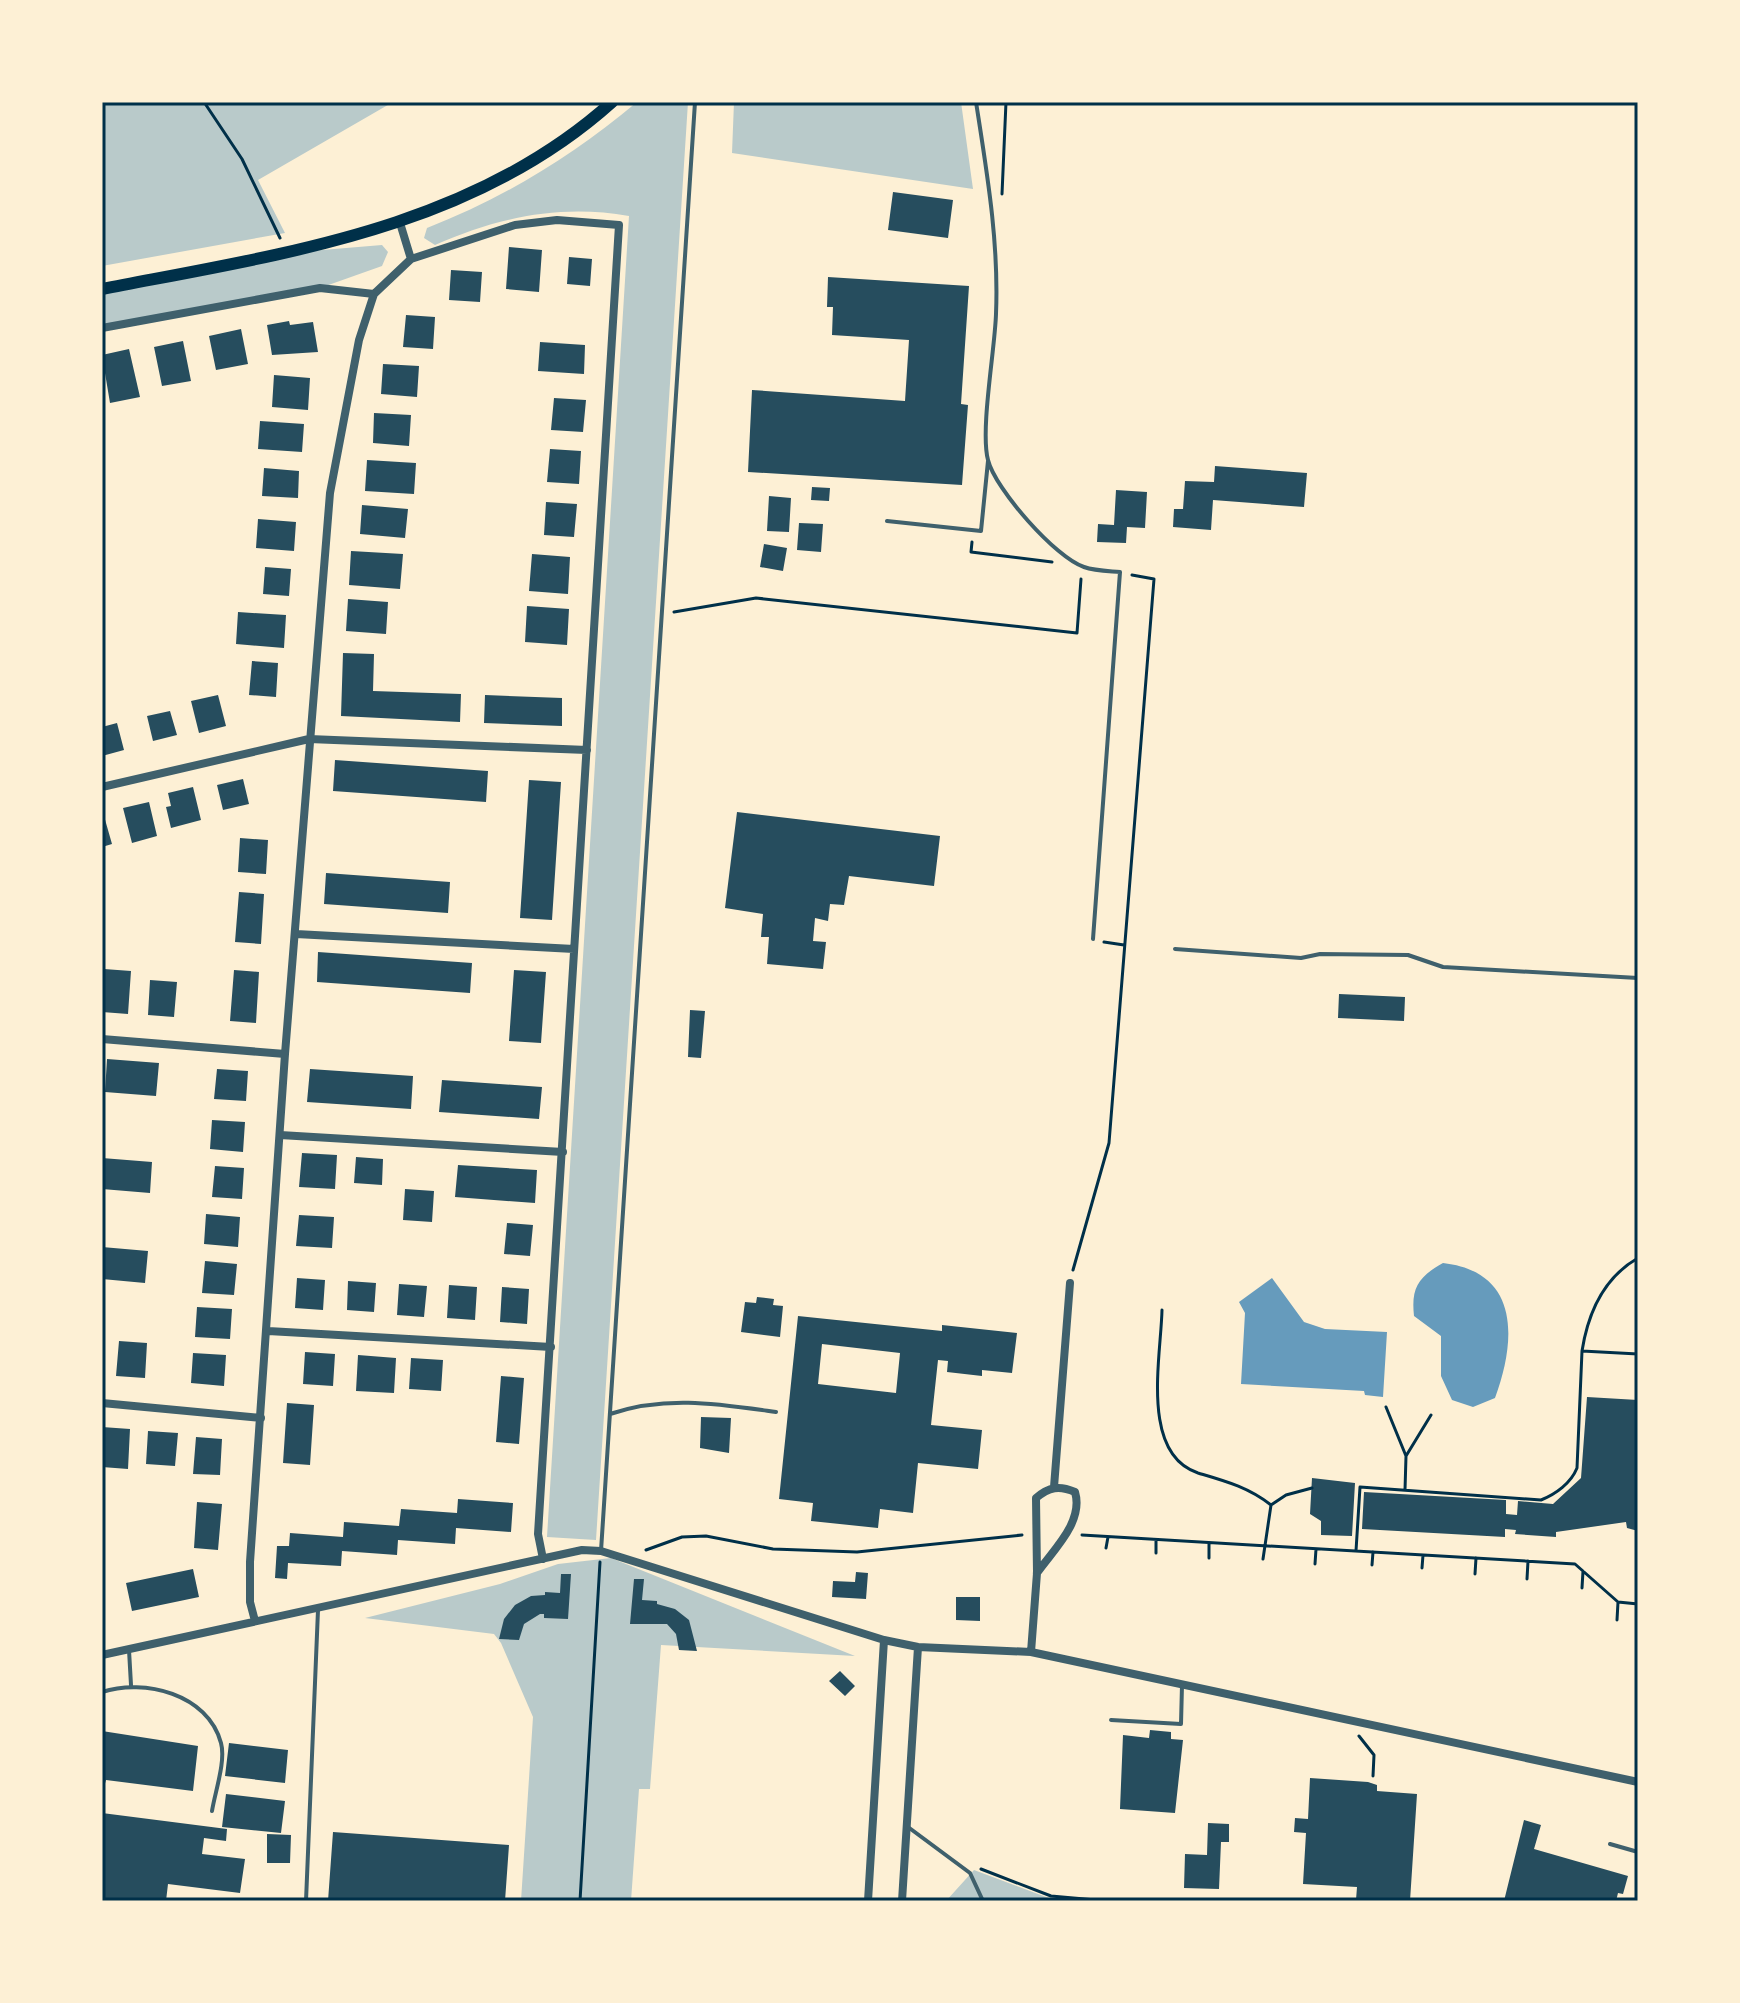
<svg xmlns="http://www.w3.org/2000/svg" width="1740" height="2003" font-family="Roboto,sans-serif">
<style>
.green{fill:#b9caca}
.water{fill:#669bbc}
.building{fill:#264d5e;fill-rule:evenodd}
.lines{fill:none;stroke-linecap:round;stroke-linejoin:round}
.path{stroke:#003049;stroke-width:3}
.service{stroke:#3f606c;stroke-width:4}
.minor{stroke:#3f606c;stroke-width:8}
.secondary{stroke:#003049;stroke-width:12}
.neatline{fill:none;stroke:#003049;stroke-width:3}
</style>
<rect width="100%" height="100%" fill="#fdf0d5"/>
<!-- green -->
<path class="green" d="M102,102H393L258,180L285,233L102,266Z
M637,102H688L596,1540L547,1537L629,216C561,204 498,217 435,245L424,238L427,228C506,197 572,156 637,102Z
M734,102H961L973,189L732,153Z
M382,245L388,252L382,266L320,288L102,328V289L286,253Z
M611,1558L855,1656L661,1645L650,1789H639L631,1901H521L533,1717L501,1643L494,1634L365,1618L500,1584L558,1564Z
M974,1870L1054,1900L1060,1901H946Z"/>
<!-- water -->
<path class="water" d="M1443,1263C1521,1272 1516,1341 1495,1398L1473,1407L1452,1400L1441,1376V1336L1414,1316C1411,1288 1418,1277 1443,1263Z
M1272,1278L1304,1322L1325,1329L1387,1332L1383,1397L1365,1395L1364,1391L1241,1384L1245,1313L1239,1302Z"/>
<!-- building -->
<path class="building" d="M893,192L953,200L948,238L888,230Z
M509,247L542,250L539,292L506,289Z
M569,257L592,259L590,286L567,284Z
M451,270L482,272L480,302L449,300Z
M828,277L969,286L961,404L968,405L962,485L748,472L752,390L905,401L909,340L832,335L833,307H827Z
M406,315L435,317L433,349L403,347Z
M289,321L290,325L313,322L318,352L272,355L267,325Z
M241,329L248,364L216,370L209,336Z
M183,341L191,381L162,386L154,347Z
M540,342L585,345L584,374L538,371Z
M129,349L140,397L110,403L102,355Z
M383,364L419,366L417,397L381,394Z
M274,375L310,378L308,410L272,407Z
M554,398L586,400L583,432L551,430Z
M374,413L411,415L409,446L373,443Z
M260,421L304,424L302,452L258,449Z
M550,449L581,451L579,484L547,482Z
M367,460L416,463L414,494L365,491Z
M1215,466L1307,473L1304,507L1213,500L1211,530L1173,527L1174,509H1183L1185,481L1214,482Z
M264,468L299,471L298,498L262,496Z
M812,487L830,488L829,501L811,500Z
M1116,490L1147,492L1145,528L1127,527L1126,543L1097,542L1098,524L1114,525Z
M769,496L791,498L789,532L767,531Z
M546,502L577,504L574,537L544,535Z
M362,505L408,509L405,538L360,534Z
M258,519L296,522L294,551L256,548Z
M799,523L823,524L821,552L797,550Z
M764,544L787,548L783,571L760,567Z
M351,551L403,554L400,589L349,585Z
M532,554L570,557L568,594L529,591Z
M265,567L291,569L289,596L263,594Z
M348,599L388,602L386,634L346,631Z
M527,606L569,609L567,645L525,642Z
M238,612L286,615L284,648L236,644Z
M343,653L374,654L373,691L461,694L460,722L341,716Z
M252,661L278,663L276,697L249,695Z
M218,695L226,726L199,733L191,701Z
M485,695L562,698V726L484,723Z
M170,711L177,735L153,741L147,716Z
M117,723L124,750L102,756V727Z
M335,760L488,771L486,802L333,791Z
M243,779L249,804L223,810L217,785Z
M529,780L561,782L552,920L520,918Z
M193,787L201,820L171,828L166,807L171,806L168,793Z
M149,802L157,836L132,843L123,808Z
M102,809L112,844L102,847Z
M737,812L940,836L934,886L849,876L844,905L830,904L828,921L815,918L813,941L826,942L823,969L767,964L769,937H761L763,914L725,908Z
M240,838L268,840L266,874L238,872Z
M326,873L450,882L448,913L324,904Z
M239,892L264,894L261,944L235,942Z
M318,952L472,963L470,993L317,982Z
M104,969L131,971L128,1014L102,1012Z
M234,970L259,972L256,1023L230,1021Z
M514,970L546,972L541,1043L509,1041Z
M150,980L177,982L174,1017L148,1015Z
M1339,994L1405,997L1404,1021L1338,1018Z
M690,1010L705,1011L701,1058L688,1057Z
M107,1059L159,1063L156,1096L105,1092Z
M217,1069L248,1071L246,1101L214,1099Z
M310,1069L413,1076L411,1109L307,1102Z
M442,1080L542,1087L539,1119L439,1112Z
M212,1120L245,1122L243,1152L210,1149Z
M302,1153L337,1155L335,1189L299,1187Z
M356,1157L383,1159L382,1185L354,1183Z
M102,1158L152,1162L150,1193L102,1189Z
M458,1165L537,1170L535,1203L455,1197Z
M215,1166L244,1168L242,1199L212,1197Z
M405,1189L434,1191L432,1222L403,1220Z
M206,1214L240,1217L238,1247L204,1244Z
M299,1215L334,1217L332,1248L296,1246Z
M507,1223L533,1225L530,1256L504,1254Z
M102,1247L148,1251L145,1283L102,1279Z
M205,1261L237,1264L234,1295L202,1293Z
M297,1278L325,1280L323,1310L295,1308Z
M348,1281L376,1283L374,1312L347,1310Z
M399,1284L427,1286L424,1317L397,1315Z
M449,1285L477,1287L475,1320L447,1318Z
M502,1287L529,1289L527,1324L500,1322Z
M757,1297L774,1299L773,1305L783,1306L780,1337L741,1332L745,1302L756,1303Z
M197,1307L232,1309L230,1339L195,1337Z
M798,1316L942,1331V1325L1017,1333L1012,1373L982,1370V1376L947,1372L948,1361L938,1360L931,1425L982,1430L978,1469L918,1463L913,1513L880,1509L878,1528L811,1521L813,1503L779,1499ZM822,1344L900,1353L896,1393L818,1384Z
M119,1341L147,1343L145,1378L116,1376Z
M305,1352L335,1354L333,1386L303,1384Z
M193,1353L226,1355L224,1386L191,1383Z
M358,1355L396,1358L394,1393L356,1391Z
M411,1358L443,1360L441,1391L409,1389Z
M501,1376L524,1378L519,1444L496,1442Z
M1587,1397L1638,1400V1531L1627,1528L1626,1522L1556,1532V1537L1515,1534L1516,1530L1505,1529V1537L1362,1529L1364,1492L1506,1500V1514L1517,1515L1518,1501L1553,1504L1581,1478Z
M287,1403L314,1405L310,1465L283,1463Z
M701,1417L731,1418L729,1453L700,1448Z
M102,1427L130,1429L128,1469L102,1467Z
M148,1431L178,1433L175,1466L146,1464Z
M196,1437L222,1439L220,1475L193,1474Z
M1312,1478L1355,1483L1352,1536L1321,1535V1521L1310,1514Z
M458,1499L513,1503L511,1532L456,1528L455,1544L398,1540L397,1555L342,1551L341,1566L288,1563L287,1579L275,1578L277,1546H289L290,1533L343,1537L344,1522L399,1526L401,1509L457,1513Z
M197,1502L222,1504L218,1550L194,1548Z
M193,1569L199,1597L132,1611L126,1583Z
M856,1572L868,1573L866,1599L832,1597L833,1581L855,1582Z
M561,1574H571L568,1619L544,1618V1614H540L524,1624L519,1640L499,1639L504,1619L515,1605L531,1596L545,1595V1592L560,1593Z
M634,1579H644L642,1600L657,1601V1604L675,1609L689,1620L697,1651L679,1650L676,1634L667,1624H630Z
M956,1597H980V1621L956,1620Z
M840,1671L855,1686L845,1696L829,1681Z
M1150,1730L1171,1732V1739L1183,1740L1175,1813L1120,1809L1123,1735L1149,1738Z
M102,1731L198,1746L193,1791L106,1780L102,1794Z
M229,1743L288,1750L285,1783L225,1776Z
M1310,1778L1368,1782L1377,1785V1791L1417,1794L1410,1901L1356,1900L1357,1887L1303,1884L1306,1833L1294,1832L1295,1818L1308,1819Z
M226,1794L285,1801L281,1833L222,1827Z
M102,1813L227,1829L226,1841L204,1838L202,1854L245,1859L240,1893L168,1884L166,1901H102Z
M1524,1820L1541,1825L1534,1849L1628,1876L1623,1894L1618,1893L1616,1901H1504Z
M1208,1823L1229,1824V1842H1221L1219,1889L1184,1888L1185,1854L1207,1855Z
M333,1832L509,1845L505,1901H328Z
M267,1834L291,1835L290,1863H267Z"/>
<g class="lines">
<!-- path -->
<path class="path" d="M204,102L242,159L280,238
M1002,194L1006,102
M972,542L971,552L1052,562
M674,612L756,598L1077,633L1081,579
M1104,942L1124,945
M1073,1270L1109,1143L1154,579L1132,575
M1162,1310C1161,1357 1140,1454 1198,1473C1225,1481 1248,1487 1271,1505L1263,1559
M1582,1351C1588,1313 1603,1278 1638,1258
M1386,1407L1406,1456
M1405,1490L1406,1456L1431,1415
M1271,1505L1286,1495L1312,1488
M1082,1535L1575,1564L1618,1602L1638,1604
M1106,1548L1108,1537
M646,1550L682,1537L706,1536L773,1549L857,1552L1022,1535
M1356,1551L1360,1487L1541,1500C1556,1494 1571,1483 1577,1468L1582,1351L1638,1354
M1156,1553V1540
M1209,1558V1543
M1315,1564L1316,1549
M1372,1565L1373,1552
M1422,1568L1423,1555
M1475,1574L1476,1558
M1527,1579L1528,1561
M1582,1588L1583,1571
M1617,1620L1618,1602
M1359,1736L1374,1755L1373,1776
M981,1869L1051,1896L1107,1901
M580,1901L600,1562"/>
<!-- service -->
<path class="service" d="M976,102C987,173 999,242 996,314C995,349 980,430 988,460C995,489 1056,558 1084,567C1095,571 1109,571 1120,572L1093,939
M887,521L981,531L988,461
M1175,949L1301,958L1320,954L1408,955L1443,967L1638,978
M610,1414C666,1395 719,1404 776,1412
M601,1551L695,102
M129,1650L131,1685
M102,1692C144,1678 208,1694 221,1743C226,1761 215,1792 212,1811
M1111,1720L1181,1724L1182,1685
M908,1827L970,1873L983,1901
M1610,1844L1638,1852
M306,1901L318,1610"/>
<!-- minor -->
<path class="minor" d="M400,223L411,259
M102,328L320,288L374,294
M102,787L309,739L587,750
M296,934L574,949
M102,1039L285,1054
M280,1135L563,1152
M268,1331L551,1347
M102,1403L261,1418
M1054,1487L1070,1283
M255,1621L250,1602V1562L285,1054L330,493L359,340L374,294L411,259L515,225L557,220L619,225L538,1534L543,1559
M1031,1652L1037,1573L1036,1498C1049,1487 1059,1485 1075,1492C1084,1522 1053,1550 1037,1573
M102,1655L582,1550L601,1551L884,1640L918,1647L1031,1652L1638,1782
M868,1901L884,1640
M902,1901L918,1647"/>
<!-- secondary -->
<path class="secondary" d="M102,289C282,254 471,229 612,102"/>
</g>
<!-- border -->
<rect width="1740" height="2003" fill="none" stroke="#fdf0d5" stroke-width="208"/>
<rect x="104" y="104" width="1532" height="1795" class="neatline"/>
</svg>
